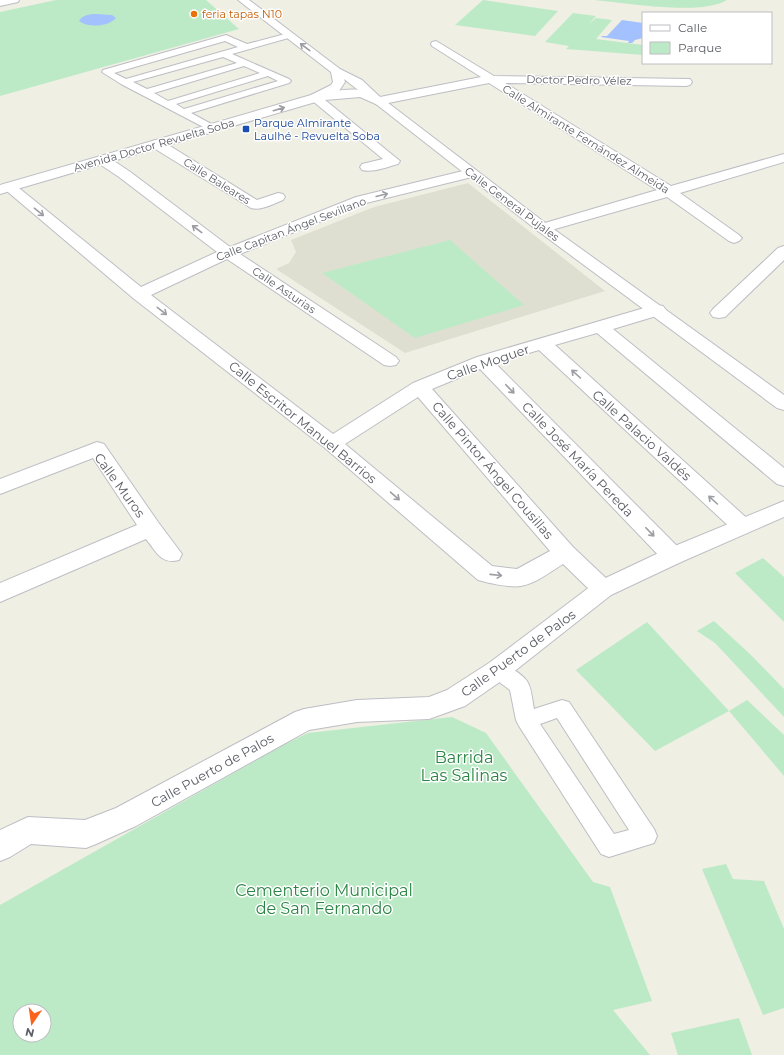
<svg xmlns="http://www.w3.org/2000/svg" width="784" height="1055" font-family="Montserrat,sans-serif">
<style>
.education{fill:#dfdfd1}
.green{fill:#bceac7;fill-rule:evenodd}
.water{fill:#a3c1ff}
.lines{fill:none;stroke-linecap:round;stroke-linejoin:round}
.service-casing{stroke:#bdbec5;stroke-width:2}
.minor-casing{stroke:#bdbec5;stroke-width:2}
.tertiary-casing{stroke:#bdbec5;stroke-width:2}
.service{fill:#fff;fill-rule:evenodd}
.minor{fill:#fff;fill-rule:evenodd}
.tertiary{fill:#fff;fill-rule:evenodd}
.oneway{stroke:#9d9ea3}
.food-dot{fill:#e8710a;stroke:#fff;stroke-width:1.5}
.transit-dot{fill:#1a4fb4;stroke:#fff;stroke-width:1.5}
.labels{text-anchor:middle;dominant-baseline:central;stroke-width:3;stroke-linejoin:round;paint-order:stroke}
.far-food-label{font-size:11px;fill:#c56008;stroke:#fff;text-anchor:start}
.far-street-label{font-size:11px;fill:#5b5d65;stroke:#fff}
.far-transit-label{font-size:11px;fill:#164399;stroke:#fff;text-anchor:start}
.street-label{font-size:13px;fill:#5b5d65;stroke:#fff}
.near-park-label{font-size:16px;fill:#2b8444;stroke:#fff}
</style>
<rect width="100%" height="100%" fill="#efefe3"/>
<!-- education -->
<path class="education" d="M468,183L605,291L405,353L276,269L289,263L296,252L291,240L374,207Z"/>
<!-- green -->
<path class="green" d="M56,0H206L239,29L0,96V12Z
M483,0L558,11L535,36L455,25Z
M595,0H727C701,16 627,3 595,0Z
M573,13L596,16L589,24L596,18L612,20L596,39L643,45V55L566,49L569,46L545,42Z
M450,240L524,305L415,338L322,273Z
M763,558L784,577V622L735,573Z
M714,621L751,655L784,689V717L715,643L697,631Z
M647,622L729,711L747,700L784,735V776L729,711L655,751L576,670Z
M452,717L486,733L593,882L610,887L652,1001L613,1010L650,1055H0V905L285,744L308,733ZM20,1011H44V1035H20Z
M726,864L733,879L764,881L784,929V1008L763,1015L702,869Z
M739,1018L752,1055H678L671,1033Z"/>
<!-- water -->
<path class="water" d="M96,14L112,15L116,18C108,27 88,28 79,21C82,15 90,14 96,14Z
M622,20L643,23V38L635,40L632,43H628L629,41L601,37L602,36H607Z"/>
<g class="lines">
<!-- service casing -->
<g class="service-casing">
<path id="service" d="M289,33L293,35L292,37L232,54L289,79L291,81L289,83L191,113L215,126L216,128L215,130L211,131L121,84L102,72L103,70L226,35L247,44ZM225,41L238,47L126,79L114,73ZM223,57L237,63L147,89L133,82ZM244,66L260,73L168,101L154,93ZM268,76L278,81L184,109L176,104Z
M498,662C507,665 521,673 527,681C532,689 532,700 534,709L562,700L569,702L654,829L657,836L654,843L609,857L601,854L519,726L516,720L510,690L491,676L488,670L491,664ZM557,718L629,830L614,834L540,724Z"/>
</g>
<!-- minor casing -->
<g class="minor-casing">
<path id="minor" d="M436,41L494,76L690,79L692,82L690,85L686,86L505,83L671,186L784,154V162L680,193L739,235L742,238L739,241L734,243L729,241L667,197L548,231L543,233L538,231L535,228L538,225L657,190L489,83L378,105L360,97L325,100L400,161L398,164C387,167 373,173 362,170L360,167L362,164L383,159L309,98L311,95L315,94C338,91 359,84 380,97L481,77L432,46L431,44L432,42Z
M157,140L162,141L257,200L278,193L283,194L285,197L283,200C273,204 261,211 251,208L152,147L150,144L152,141Z
M103,156L108,157L129,171L230,247L356,197L471,169L476,170L478,173L476,176L366,203L240,254L396,357L399,361L396,365L390,366L384,365L227,259L151,295L333,434L413,383L477,357L651,306L657,305L663,306L666,310L663,314L613,329L784,468V486L777,484L597,333L555,345L750,521L753,526L750,531L742,534L734,531L539,350L495,363L681,550L684,556L681,562L673,564L665,562L480,369L432,389L573,547L611,583L615,589L611,595L603,598L595,595L563,564C550,572 535,584 521,586C511,588 488,583 478,580L325,448L133,298L2,187L4,184L9,183L14,184L141,287L217,252L119,177L98,163L96,160L98,157ZM418,397L550,551L517,569L492,566L345,444Z
M784,246V260L725,317L719,318L713,317L710,313L713,309L778,248Z
M97,442L104,444L158,522L182,554L179,560C161,565 156,551 146,539L0,602V583L137,525L93,458L0,494V479Z"/>
</g>
<!-- tertiary casing -->
<g class="tertiary-casing">
<path id="tertiary" d="M0,0H19L18,2L0,6Z
M238,0H249L340,69L362,80L379,96L548,225L784,395V410L777,408L538,231L344,79L345,82L339,91L319,101L0,194V185L311,95L331,85L333,82L331,72Z
M784,501V517L681,562L611,595L507,677L465,706L429,719L357,722L309,730L136,826L96,844L86,848L31,844L10,857L0,861V830L28,817L85,820L116,808L295,712L304,709L357,700L429,697L447,690L489,663L595,583L665,550Z"/>
</g>
<!-- service -->
<use href="#service" class="service"/>
<!-- minor -->
<use href="#minor" class="minor"/>
<!-- tertiary -->
<use href="#tertiary" class="tertiary"/>
</g>
<!-- one-way arrows -->
<defs><path id="oneway-shaft" d="M-6 0H5M1.5-3L5.5 0L1.5 3" fill="none" stroke-width="1.6" stroke-linecap="round" stroke-linejoin="round"/></defs>
<g class="oneway">
<use href="#oneway-shaft" transform="translate(305 47) rotate(-143)"/>
<use href="#oneway-shaft" transform="translate(279 109) rotate(-16)"/>
<use href="#oneway-shaft" transform="translate(382 195) rotate(-14)"/>
<use href="#oneway-shaft" transform="translate(39 212) rotate(39)"/>
<use href="#oneway-shaft" transform="translate(197 229) rotate(-143)"/>
<use href="#oneway-shaft" transform="translate(162 311) rotate(38)"/>
<use href="#oneway-shaft" transform="translate(576 374) rotate(-138)"/>
<use href="#oneway-shaft" transform="translate(510 389) rotate(46)"/>
<use href="#oneway-shaft" transform="translate(395 496) rotate(41)"/>
<use href="#oneway-shaft" transform="translate(713 500) rotate(-138)"/>
<use href="#oneway-shaft" transform="translate(650 532) rotate(46)"/>
<use href="#oneway-shaft" transform="translate(496 575) rotate(6)"/>
</g>
<!-- markers -->
<circle class="food-dot" cx="194" cy="14" r="4"/>
<rect class="transit-dot" x="242" y="125" width="8" height="8" rx="2"/>
<g class="labels">
<!-- far-food labels -->
<g class="far-food-label">
<text x="202" y="14">feria tapas N10</text>
</g>
<!-- far-street labels -->
<g class="far-street-label">
<text transform="translate(579 80) rotate(1)">Doctor Pedro Vélez</text>
<text transform="translate(586 139) rotate(32)">Calle Almirante Fernández Almeida</text>
<text transform="translate(154 145) rotate(-16)">Avenida Doctor Revuelta Soba</text>
<text transform="translate(217 181) rotate(32)">Calle Baleares</text>
<text transform="translate(512 204) rotate(37)">Calle General Pujales</text>
<text transform="translate(291 229) rotate(-21)">Calle Capitan Ángel Sevillano</text>
<text transform="translate(284 290) rotate(34)">Calle Asturias</text>
</g>
<!-- far-transit labels -->
<g class="far-transit-label">
<text x="254" y="123">Parque Almirante<tspan x="254" dy="13">Laulhé - Revuelta Soba</tspan></text>
</g>
<!-- street labels -->
<g class="street-label">
<text transform="translate(488 362) rotate(-19)">Calle Moguer</text>
<text transform="translate(303 422) rotate(39)">Calle Escritor Manuel Barrios</text>
<text transform="translate(642 435) rotate(42)">Calle Palacio Valdés</text>
<text transform="translate(578 459) rotate(46)">Calle José María Pereda</text>
<text transform="translate(493 470) rotate(49)">Calle Pintor Ángel Cousillas</text>
<text transform="translate(120 485) rotate(54)">Calle Muros</text>
<text transform="translate(518 653) rotate(-36)">Calle Puerto de Palos</text>
<text transform="translate(212 770) rotate(-29)">Calle Puerto de Palos</text>
</g>
<!-- near-park labels -->
<g class="near-park-label">
<text x="464" y="757">Barrida<tspan x="464" dy="18">Las Salinas</tspan></text>
<text x="324" y="890">Cementerio Municipal<tspan x="324" dy="18">de San Fernando</tspan></text>
</g>
</g>
<!-- legend -->
<rect x="642" y="12" width="130" height="52" fill="#ffffff" stroke="#bdbec1"/>
<rect x="650" y="25" width="20" height="6" fill="#ffffff" stroke="#bdbec1"/>
<text x="678" y="32" font-size="12" fill="#5b5d65">Calle</text>
<rect x="650" y="42" width="20" height="12" fill="#bceac7" stroke="#bdbec1"/>
<text x="678" y="52" font-size="12" fill="#5b5d65">Parque</text>
<!-- north arrow -->
<g transform="translate(32 1023) rotate(193)"><circle r="19" fill="#ffffff" stroke="#bdbec1"/>
<path d="M0-3L7 15L0 10L-7 15Z" fill="#fb631d"/>
<text y="-6" font-size="11" font-weight="bold" text-anchor="middle" fill="#5b5d65">N</text>
</g>
</svg>
